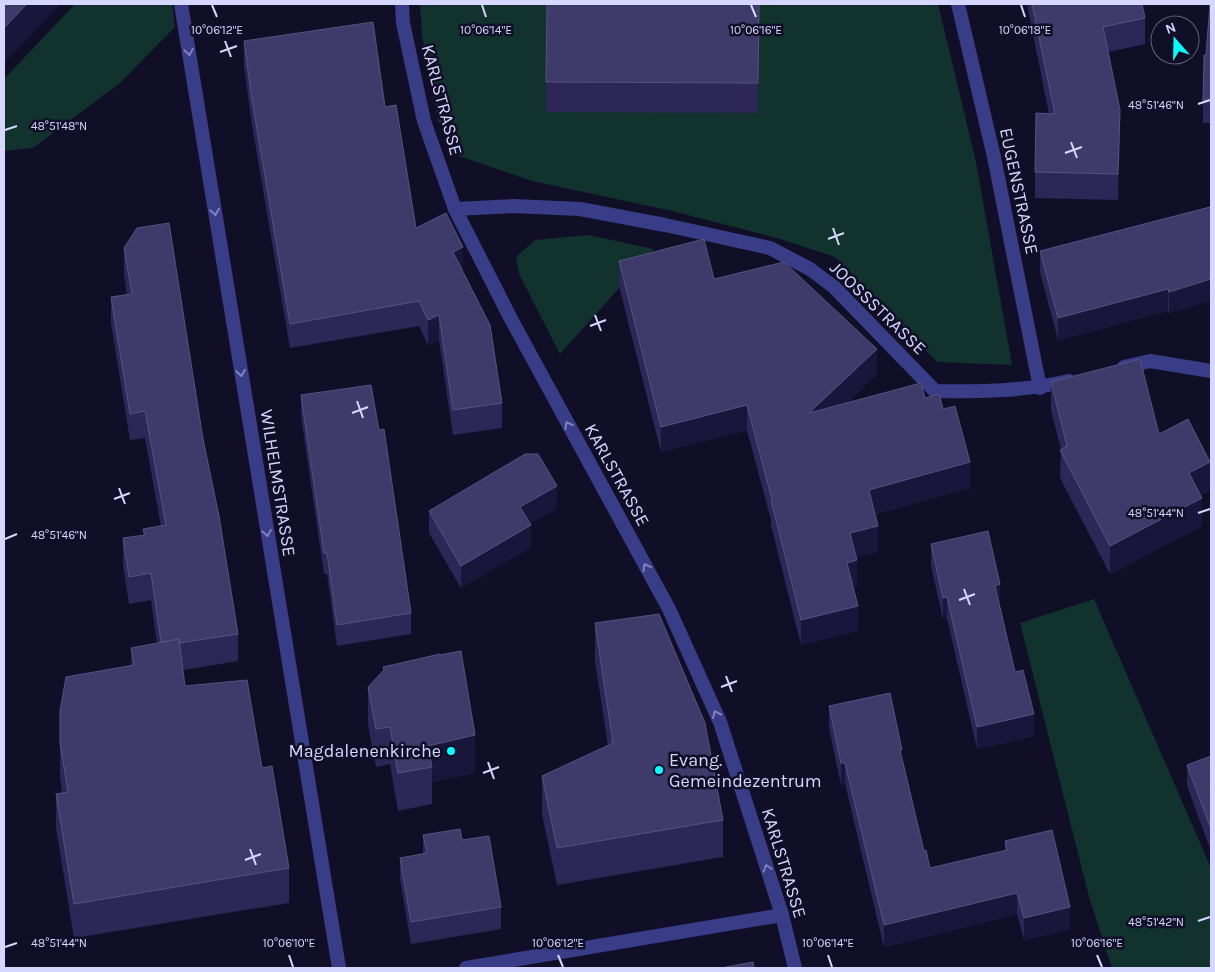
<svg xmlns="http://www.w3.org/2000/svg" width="1215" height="972" font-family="Karla,sans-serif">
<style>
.green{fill:#12322e}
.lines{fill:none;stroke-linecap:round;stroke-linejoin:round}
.minor{stroke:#393d88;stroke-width:14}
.tertiary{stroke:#393d88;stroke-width:14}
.wall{fill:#2c2757}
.shaded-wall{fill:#19163c}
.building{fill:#3e3a69;stroke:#565280}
.oneway{stroke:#8082be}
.ticks{fill:none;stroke:#d7d6ff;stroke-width:2}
.poi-dot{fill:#02feff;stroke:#110f28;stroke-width:2}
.labels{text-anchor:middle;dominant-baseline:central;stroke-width:5;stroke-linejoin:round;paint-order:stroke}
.street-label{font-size:18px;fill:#d7d6ff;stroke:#110f28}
.poi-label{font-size:18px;fill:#d7d6ff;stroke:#110f28;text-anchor:end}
.ticks-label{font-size:12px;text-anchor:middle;fill:#d7d6ff;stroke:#110f28;stroke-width:5;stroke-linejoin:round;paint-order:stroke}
</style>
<rect width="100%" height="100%" fill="#110f28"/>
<!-- green -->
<path class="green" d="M75,4H172L175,27L120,83L33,148L4,151V79Z
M420,4H938L976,162L1012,365L937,362L835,257L780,239L672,211L532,181L459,156L438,121L422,35Z
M588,235L654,249L560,354L519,274L516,257L535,240Z
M1094,599L1211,868V968H1112L1089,897L1020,623Z"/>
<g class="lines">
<!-- minor -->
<path class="minor" d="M958,4L994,157L1040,388
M455,209L513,206L580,209L665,225L770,248L810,269L834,287L935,391C980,392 1024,391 1069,381
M1124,367L1150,361L1211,371
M466,968L782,915"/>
<!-- tertiary -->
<path class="tertiary" d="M181,4L339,968
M402,4L403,23L424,121L455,209L511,319L669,609L720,722L782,915L795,968"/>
</g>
<!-- wall -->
<path class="wall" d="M547,4H759L758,113L546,112Z
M1027,4H1142L1145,18V44L1108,52L1120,136L1118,200L1035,198V172L1049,114Z
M1211,4V123H1203V101Z
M244,41L385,107L416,228L463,272L502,403V428L453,435L439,340L428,345L419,326L290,348L252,125L244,66Z
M1210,207L1169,313L1168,311L1058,340L1040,272V251Z
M124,248L203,439L238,634V661L183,670L185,686L262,768L289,868V903L74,938L56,828V794L62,793L60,777V743L131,666V648L157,643L151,600L129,604L123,565V538L143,535V529L161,526L145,438L130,440L111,323V297L127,294L124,275Z
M619,261L714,279L877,374L847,403L925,398L943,409L970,488L874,514L878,552L856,557L857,586L853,587L858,631L801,645L771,525V520L747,430L661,452L619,286Z
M1051,382L1210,490L1201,495L1202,526L1110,574L1060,478L1061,449L1051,411Z
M301,395L379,430L411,613V634L337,646L327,574H324L301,416Z
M557,508L530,523L531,547L461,588L429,533V511Z
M931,544L1000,606L1015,672L1034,736L977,749L947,618L943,619L931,566Z
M595,623L723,820V857L557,885L542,814V776L608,746L595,661Z
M368,687L475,773L432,782V804L398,811L390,764L376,767L368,725Z
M829,706L902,758L924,851L930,868L1005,851V841L1070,929L1024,940L1017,914L884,947L845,784L841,785L829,728Z
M1211,756V851L1187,786V765Z
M423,835L462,840L501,907V929L411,944L400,879V858L423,854Z"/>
<!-- shaded-wall -->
<path class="shaded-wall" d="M27,4H61L4,63V28Z
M1120,110V136L1118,200V174Z
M463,247V272L453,252Z
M1211,279V301L1169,313V292Z
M1168,289V311L1058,340V318Z
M439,315V340L428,345V320Z
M877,349V374L809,438V413Z
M747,405V430L661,452V427Z
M970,462V488L869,515V490Z
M1210,462V490L1189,502V473Z
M557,486V508L520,529V507Z
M1202,498V526L1110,574V546Z
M531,525V547L461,588V566Z
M878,526V552L850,559V533Z
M857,560V586L847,589V563Z
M1000,584V606L995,607V586Z
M947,597V618L943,619V598Z
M858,606V631L801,645V620Z
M1034,714V736L977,749V727Z
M475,735V773L432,782V767L428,746Z
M841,763H845V784L841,785Z
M1017,893V914L884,947V925Z
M1070,907V929L1024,940V918Z"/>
<!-- building -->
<path class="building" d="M4,4H27L4,28Z
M547,4H759L758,83L546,82Z
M1032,4H1142L1145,18L1103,27L1120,110L1118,174L1035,172L1036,113L1055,114Z
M1210,4H1211V101H1203L1204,55H1206Z
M373,22L385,107L396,105L416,228L446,213L463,247L453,252L490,325L502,403L453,410L439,315L428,320L419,301L290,324L252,100L244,41Z
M1210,207L1211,210V279L1169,292L1168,289L1058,318L1040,251Z
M169,223L203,439L219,516L238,634L179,643V639L161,642L151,573L129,577L123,538L145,535L143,529L166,525L145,411L130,414L111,297L132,294L124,248L137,228Z
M704,239L714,279L784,262L877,349L809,413L921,383L925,398L939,394L943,409L955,406L970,462L869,490L878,526L850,533L857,560L847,563L858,606L801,620L771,500H772L747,405L661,427L619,261Z
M1140,359L1159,434L1188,419L1210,462L1189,473L1202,498L1110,546L1060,450L1067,446L1051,382Z
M371,385L379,430L384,429L411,613L337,625L327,553H324L301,395Z
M525,454H538L557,486L520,507L531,525L461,566L429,511Z
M988,531L1000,584L995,586L1015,672L1023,670L1034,714L977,727L947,597L943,598L931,544Z
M659,614L705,723L723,820L557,848L542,776L613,743L595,623Z
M179,639L185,686L247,680L262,768L272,766L289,868L74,904L56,794L68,792L60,743V711L66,677L134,665L131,648Z
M461,651L475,735L428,746L432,767L398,773L390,727L376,729L368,687L384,670L383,667L440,654V655Z
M890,693L902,750H900L924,851L926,850L930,868L1007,850L1005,841L1052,830L1070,907L1024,918L1017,893L884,925L845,763H841L829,706Z
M1211,756V829L1187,765Z
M460,829L462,840L489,836L501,907L411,922L400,858L427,853L423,835Z
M753,962L754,968H721Z"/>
<!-- one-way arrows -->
<defs><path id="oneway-chevron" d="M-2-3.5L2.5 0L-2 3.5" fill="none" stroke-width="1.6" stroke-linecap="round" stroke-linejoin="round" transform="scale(1.25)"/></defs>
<g class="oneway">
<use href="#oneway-chevron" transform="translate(189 52) rotate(81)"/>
<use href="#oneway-chevron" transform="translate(215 212) rotate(81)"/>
<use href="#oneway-chevron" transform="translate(241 373) rotate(81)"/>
<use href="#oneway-chevron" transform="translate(568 425) rotate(-119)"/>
<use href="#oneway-chevron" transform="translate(267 533) rotate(81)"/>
<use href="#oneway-chevron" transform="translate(646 567) rotate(-119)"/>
<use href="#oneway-chevron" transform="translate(716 714) rotate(-114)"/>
<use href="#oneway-chevron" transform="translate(767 868) rotate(-108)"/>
</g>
<!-- ticks -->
<path class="ticks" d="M212,5L217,17M482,5L486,17M751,5L756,17M1021,5L1025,17M225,41L231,57M220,52L237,46M1198,104L1210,100M5,130L17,126M1071,142L1077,158M1065,153L1082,147M833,228L839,245M828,239L844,233M595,315L601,331M590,326L606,320M357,401L363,418M352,413L368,407M119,488L125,504M114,499L130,493M1198,513L1210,509M5,539L17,534M964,589L970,605M959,600L975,594M726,676L732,692M721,687L737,681M488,762L494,779M483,773L499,767M250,849L256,865M245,860L261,854M1198,921L1210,917M5,947L17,943M289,955L293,967M558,955L563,967M828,955L832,967M1097,955L1102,967"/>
<!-- markers -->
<g class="poi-dot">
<circle cx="451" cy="751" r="5"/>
<circle cx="659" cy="770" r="5"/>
</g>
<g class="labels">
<!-- street labels -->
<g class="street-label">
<text transform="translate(442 100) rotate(75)">KARLSTRASSE</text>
<text transform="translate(1019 191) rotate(78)">EUGENSTRASSE</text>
<text transform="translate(878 308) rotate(44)">JOOSSSTRASSE</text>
<text transform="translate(617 475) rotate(61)">KARLSTRASSE</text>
<text transform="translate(278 483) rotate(81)">WILHELMSTRASSE</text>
<text transform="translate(784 863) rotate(73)">KARLSTRASSE</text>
</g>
<!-- poi labels -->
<g class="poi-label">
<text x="441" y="751">Magdalenenkirche</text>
<text x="669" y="760" text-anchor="start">Evang.<tspan x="669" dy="21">Gemeindezentrum</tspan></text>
</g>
</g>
<g class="ticks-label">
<text x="217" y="34">10°06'12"E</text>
<text x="486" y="34">10°06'14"E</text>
<text x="756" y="34">10°06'16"E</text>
<text x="1025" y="34">10°06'18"E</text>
<text x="1156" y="109">48°51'46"N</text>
<text x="59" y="130">48°51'48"N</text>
<text x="1156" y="517">48°51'44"N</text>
<text x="59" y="539">48°51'46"N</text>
<text x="1156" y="926">48°51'42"N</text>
<text x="289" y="947">10°06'10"E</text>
<text x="558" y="947">10°06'12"E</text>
<text x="828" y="947">10°06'14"E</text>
<text x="1097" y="947">10°06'16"E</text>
<text x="59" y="947">48°51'44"N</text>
</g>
<!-- border -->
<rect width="1215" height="972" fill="none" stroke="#d7d6ff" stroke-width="10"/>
<!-- north arrow -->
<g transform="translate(1175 40) rotate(340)"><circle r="24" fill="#110f28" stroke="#605f7e"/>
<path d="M0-4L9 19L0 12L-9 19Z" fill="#02feff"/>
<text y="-8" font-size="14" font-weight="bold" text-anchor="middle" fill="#d7d6ff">N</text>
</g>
</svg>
